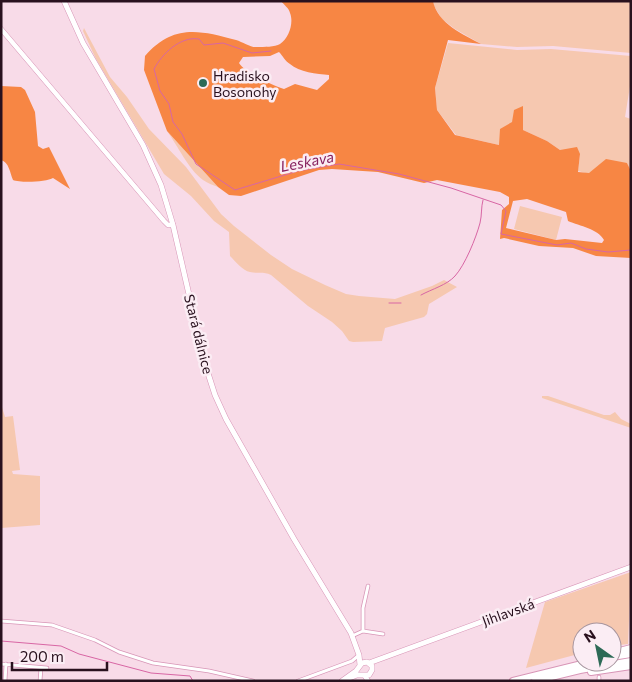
<svg xmlns="http://www.w3.org/2000/svg" width="632" height="682" font-family="Commissioner,sans-serif">
<style>
.green{fill:#f6c8b0}
.forest{fill:#f78644;fill-rule:evenodd}
.lines{fill:none;stroke-linecap:round;stroke-linejoin:round}
.stream{stroke:#d866a4;stroke-width:1}
.minor-casing{stroke:#d896b7;stroke-width:4.5}
.tertiary-casing{stroke:#d896b7;stroke-width:5.5}
.secondary-casing{stroke:#d896b7;stroke-width:6}
.motorway-casing{stroke:#d896b7;stroke-width:8}
.minor{stroke:#fff;stroke-width:3}
.tertiary{stroke:#fff;stroke-width:4.5}
.secondary{stroke:#fff;stroke-width:5}
.motorway{stroke:#fff;stroke-width:6}
.poi-dot{fill:#2d6a56;stroke:#fbedf4;stroke-width:2}
.labels{text-anchor:middle;dominant-baseline:central;stroke-width:5;stroke-linejoin:round;paint-order:stroke}
.poi-label{font-size:14px;fill:#29111e;stroke:#fbedf4;text-anchor:start}
.street-label{font-size:14px;fill:#29111e;stroke:#fbedf4}
.water-label{font-size:15px;font-style:italic;fill:#87205e;stroke:#fbedf4}
</style>
<rect width="100%" height="100%" fill="#f8dbe8"/>
<!-- green -->
<path class="green" d="M433,1H631V53L553,46L517,47L481,44L455,29L442,19L434,6Z
M84,28L110,77L127,97L149,129L186,167L221,214L234,226L271,255L292,269L325,285L346,294L359,296L395,299L432,286L444,280L457,287L429,304L427,314L424,317L385,328L382,341L353,342L349,341L342,331L332,322L308,306L271,275C263,271 258,274 250,272C243,271 235,261 230,256L229,232L214,221L191,196L164,174L96,59L83,31Z
M448,43L517,50L551,49L631,56V80L625,117L631,119V171L627,163L589,174L578,171L580,155L560,150L547,141L523,130V107L512,122L499,145L456,135L437,110L435,88Z
M167,131L218,187C213,185 207,183 203,180C188,169 178,146 167,131Z
M520,206L562,217L556,240L514,229Z
M542,396H548L604,415H610L615,412L621,419L631,424V428L542,398Z
M1,404L5,417L13,416L20,470L12,471L13,474L40,476V525L1,528Z
M631,572L628,644L612,646V632H582V653L526,668L545,602Z"/>
<!-- forest -->
<path class="forest" d="M281,1H433C437,23 464,35 481,44L448,40L435,88L437,110L455,135L499,145L500,129L512,122L514,110L523,106V130L547,141L560,150L577,147L580,154L578,172L589,173L606,159L627,163L631,171V258L596,256L573,248L539,246L504,238L500,239L502,210L509,204V197L500,192L437,180L424,183L378,172L332,169L319,170L241,196L229,195L218,187L167,131L144,70L145,56C173,24 199,30 236,40C243,42 251,48 257,47C264,47 275,47 280,44C289,38 294,23 290,13C289,8 284,5 281,1ZM279,52C283,56 285,61 290,64C299,72 317,74 329,75V79L317,90L295,84L284,89C272,85 246,74 239,63L243,57L270,56ZM527,199L566,212L568,221C580,226 598,229 604,240L602,243L565,239L556,240L506,228L513,201Z
M1,86L21,87L25,90L35,112L38,146L43,149L49,147L70,189L53,178C47,182 20,183 13,180C10,173 9,162 1,160Z"/>
<g class="lines">
<!-- stream -->
<path class="stream" d="M271,51L252,53L223,43L204,45L199,39C180,36 162,54 154,69L160,91L169,104L173,122L182,134L196,164L235,190L298,171L339,164L399,174L451,188L501,205L506,211L501,234L557,245L571,243L586,249L608,252L631,250
M421,295C432,289 447,285 455,276C465,265 476,238 480,223C482,215 481,207 483,200
M389,303H401
M1,641L61,646L79,654L151,673L190,676L193,681"/>
<!-- minor casing -->
<g class="minor-casing">
<path id="minor" d="M1,621L52,625L95,640L119,652L153,663L209,671L253,681
M363,631V608L368,586
M352,636L363,631L383,634
M1,664L47,668
M5,681L6,664
M40,681L41,668
M298,681L352,661L359,655
M599,681V677"/>
</g>
<!-- tertiary casing -->
<g class="tertiary-casing">
<path id="tertiary" d="M1,29L164,221L168,225H173
M365,676L368,681"/>
</g>
<!-- secondary casing -->
<g class="secondary-casing">
<path id="secondary" d="M64,1L83,43L143,145L161,185L173,225L205,364L215,395L226,419L294,539L351,633L359,655L360,665
M369,663L631,567
M342,681L356,671L362,663L367,662L372,666V670L369,675H357L344,680"/>
</g>
<!-- motorway casing -->
<g class="motorway-casing">
<path id="motorway" d="M612,653L631,648
M612,657L631,654
M591,672L631,666
M513,681L590,662
M535,681L580,670L631,661"/>
</g>
<!-- minor -->
<use href="#minor" class="minor"/>
<!-- tertiary -->
<use href="#tertiary" class="tertiary"/>
<!-- secondary -->
<use href="#secondary" class="secondary"/>
<!-- motorway -->
<use href="#motorway" class="motorway"/>
</g>
<!-- markers -->
<circle class="poi-dot" cx="203" cy="83" r="5"/>
<g class="labels">
<!-- poi labels -->
<g class="poi-label">
<text x="213" y="75">Hradisko<tspan x="213" dy="16">Bosonohy</tspan></text>
</g>
<!-- street labels -->
<g class="street-label">
<text transform="translate(199 334) rotate(76)">Stará dálnice</text>
<text transform="translate(508 612) rotate(-20)">Jihlavská</text>
</g>
<!-- water labels -->
<g class="water-label">
<text transform="translate(307 161) rotate(-11)">Leskava</text>
</g>
</g>
<!-- border -->
<rect width="632" height="682" fill="none" stroke="#29111e" stroke-width="5"/>
<!-- north arrow -->
<g transform="translate(597 647) rotate(327)"><circle r="24" fill="#fbedf4" stroke="#a7959e"/>
<path d="M0-4L9 19L0 12L-9 19Z" fill="#2d6a56"/>
<text y="-8" font-size="14" font-weight="bold" text-anchor="middle" fill="#29111e">N</text>
</g>
<!-- scale -->
<path d="M12 662v8h95v-8" fill="none" stroke="#29111e" stroke-width="2.5"/>
<text x="20" y="662" font-size="15" fill="#29111e" stroke="#fbedf4" stroke-width="4" paint-order="stroke">200 m</text>
</svg>
